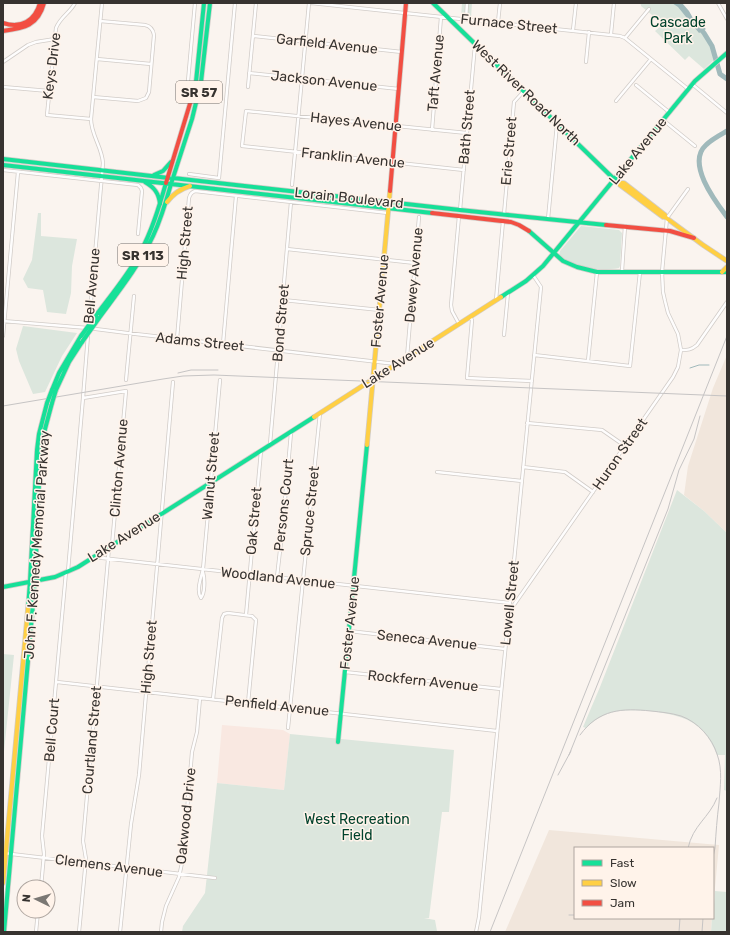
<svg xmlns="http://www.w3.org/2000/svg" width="730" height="935" font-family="Rubik,sans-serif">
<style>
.built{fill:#f1e6dc}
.education{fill:#f9e8e1}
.green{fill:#dce6dd}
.water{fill:#a0b9bb}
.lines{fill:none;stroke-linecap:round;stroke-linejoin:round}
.stream{stroke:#a0b9bb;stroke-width:1}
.river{stroke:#a0b9bb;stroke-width:5}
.street-casing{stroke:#d1ccc8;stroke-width:4}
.fast-casing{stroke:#d1ccc8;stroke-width:5.5}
.slow-casing{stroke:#d1ccc8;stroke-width:5.5}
.jam-casing{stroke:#d1ccc8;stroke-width:5.5}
.street{stroke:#fefdfd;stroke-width:2.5}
.fast{stroke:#16e098;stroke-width:4}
.slow{stroke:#ffcf43;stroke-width:4}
.jam{stroke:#f24e42;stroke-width:4}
.rail{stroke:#c6c4c4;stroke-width:1}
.fast-bridge-casing{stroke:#d1ccc8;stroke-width:5.5;stroke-linecap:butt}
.fast-bridge{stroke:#16e098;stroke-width:4}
.labels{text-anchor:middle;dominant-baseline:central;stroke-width:3;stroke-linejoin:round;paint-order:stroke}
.shield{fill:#fff3ea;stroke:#736d68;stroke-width:1}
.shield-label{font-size:13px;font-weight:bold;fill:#373330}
.park-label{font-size:14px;fill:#00422c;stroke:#fff3ea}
.street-label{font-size:14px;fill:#373330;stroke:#fff3ea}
</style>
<rect width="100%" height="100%" fill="#faf4ef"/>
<!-- built -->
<path class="built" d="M727,355V533L704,511L684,495L688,466L713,388Z
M549,830L719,845L713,909V848H575V918H712L711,932H505Z"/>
<!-- education -->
<path class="education" d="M222,725L283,730L290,734L284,790L217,783Z"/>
<!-- green -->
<path class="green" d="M462,3H472L471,18L461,17Z
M640,3H677L696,25L704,33L712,46L715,59L704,69L689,56L685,60L655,31L662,25L657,19L641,6V5Z
M38,213H41V236L77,239L72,266L71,293L66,314L47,312L43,290L28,288L23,279L32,260Z
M581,226L619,230L622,233L620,266L619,268C602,271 581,270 565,260C561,258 558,256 560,251Z
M23,326L77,333L62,356L45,392L33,394L19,361L16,349Z
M677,490L704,511L727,533V791L724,790L725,755H717C704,721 683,715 649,711C624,709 605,709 586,728L583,727L600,687Z
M3,654L14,655L3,761Z
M290,734L454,750L449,812H442L429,918H424L435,920L437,931L426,932H182L183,926L205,893L217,783L284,790Z
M715,891L727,892V932H711L712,918H713Z"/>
<!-- water -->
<path class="water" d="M672,3H682L689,11L694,20L706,29L699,33L678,7Z"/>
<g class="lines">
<!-- stream -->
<path class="stream" d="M690,368L699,365H709"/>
<!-- river -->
<path class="river" d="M699,27L704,33L712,46L720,74L727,79
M727,131C720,135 712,139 706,145C686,163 715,201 727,217"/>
<!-- street casing -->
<g class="street-casing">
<path id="street" d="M75,3C70,13 61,16 56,28L47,115L91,119
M311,3L620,36L625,38L688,89
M718,3L727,19
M466,19L467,3
M498,22L500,3
M573,30L576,3
M611,34L614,3
M253,36L402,52
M625,38L649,9
M97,59L151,64
M3,62L28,45L36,42L55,39
M586,62L589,32
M249,73L399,89
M188,81L195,3
M692,84L727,113
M636,85L669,112
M3,87L49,91
M248,87L256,3
M93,97L138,101L146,98L149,92L154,35C153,29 150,26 145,25L100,21
M616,101L651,59
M663,120L695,146
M432,130L441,17
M3,170L138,185L141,188L142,191L138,234
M464,170L242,146L246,111L467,133
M189,174L219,178L235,3
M292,185L309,3
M460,210L475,45
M504,214L514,102L524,91
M459,216L451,305L452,311L459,324
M548,219L557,124
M287,249L415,263
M622,271L625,226
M283,300L380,310
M496,300L503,221
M470,317L472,320L467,378L532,381
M3,321L88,328L127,333L396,364
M89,324L103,163C102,147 91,135 91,119L102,3
M504,335L508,293
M3,336L18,172
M177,339L189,198C190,194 192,192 195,191L388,213
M223,344L236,196
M681,350L678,334L668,313L665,301L663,292L662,272L667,218L688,189
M534,355L630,366L640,272
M407,357L419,217
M588,361L597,272
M126,380L134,296
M83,398L126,391L112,545
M527,423L602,430L625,446
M270,444L291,202
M523,467L565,472L593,492
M437,472L522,481
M93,557L510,603
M68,571L83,398L88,335
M203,572C205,579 205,593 201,598C196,591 201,578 203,569L220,380
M277,577L282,533L291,433
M509,612L673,377L678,367L681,350C688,350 691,350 697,345L727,302
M246,615L261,451
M349,631L505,649
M345,672L501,689
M57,682L497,731
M213,699L222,618L224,614L228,613L252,616L256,620L248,703
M288,728L320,413
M3,853L215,878
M41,887L44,854L42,836L66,572
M36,932L38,911
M79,932L86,859L83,841L109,548
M120,932L131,824L139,775L173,382
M161,932L162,922L166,906L179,877L183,858L192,752L197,732L200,698
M476,932L479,917L541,287L533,275"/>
</g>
<!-- fast casing -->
<g class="fast-casing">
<path id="fast" d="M433,3L614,179L620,183
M195,87L196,82L204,3
M3,159L169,178
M3,165L171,184L192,119L201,82L210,3
M154,175L163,171L171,162
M173,178L460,210L606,225
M145,182C154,187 159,193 160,204
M171,184L432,213
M529,231L563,261L577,267L597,272H727
M501,297L526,281L543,266L695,81L727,53
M97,314C112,294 128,275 140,253C152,231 159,207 166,183
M99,318C118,292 139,266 153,236C161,219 166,202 171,184
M52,390L59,373L81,336
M56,390L69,362L82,342
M3,587L55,577L78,567L314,417
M28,608L30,582L37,450L39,434L47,403
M338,742L367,445
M4,932L35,581L40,458L45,429L52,403"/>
</g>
<!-- slow casing -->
<g class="slow-casing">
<path id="slow" d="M167,202C173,194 180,189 190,186
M665,217V215L624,183H620V185L663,217H665L703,245L727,261
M722,272L727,267
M314,417L501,297
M367,445L390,191
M3,883L28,608"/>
</g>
<!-- jam casing -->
<g class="jam-casing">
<path id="jam" d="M3,23C21,29 35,21 40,3
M3,31C24,28 38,26 44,3
M166,183L195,87
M390,191L406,3
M432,213L511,222L519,225L529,231
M606,225L670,231L694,238"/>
</g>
<!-- street -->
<use href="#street" class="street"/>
<!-- fast -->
<use href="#fast" class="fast"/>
<!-- slow -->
<use href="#slow" class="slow"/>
<!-- jam -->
<use href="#jam" class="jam"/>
<!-- rail -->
<path class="rail" d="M178,373L191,370H218
M3,406L163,379L183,376L214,375L727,396
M580,735C599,709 622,708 651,711C661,712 671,713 681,716C698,722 712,738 717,754C723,770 720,787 719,803C717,818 716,833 715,848L713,857
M569,755L668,509L679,470L694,439L700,416
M558,775L571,751
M688,848C693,825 709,818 717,798
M569,915H575
M490,932L727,336
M679,932L680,918
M702,932L703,918"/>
<!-- fast-bridge casing -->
<g class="fast-bridge-casing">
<path id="fast-bridge" d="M81,336L97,314
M82,342L99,318
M47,403L52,390
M52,403L56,390"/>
</g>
<!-- fast-bridge -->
<use href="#fast-bridge" class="fast-bridge"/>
</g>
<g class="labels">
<!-- shield labels -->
<g class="shield">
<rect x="176" y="81" width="46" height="22" rx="3"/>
<rect x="118" y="244" width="50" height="22" rx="3"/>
</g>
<g class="shield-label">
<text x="199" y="92">SR 57</text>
<text x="143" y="255">SR 113</text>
</g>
<!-- park labels -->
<g class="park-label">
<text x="678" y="22">Cascade<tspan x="678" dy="16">Park</tspan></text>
<text x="357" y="819">West Recreation<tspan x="357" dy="16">Field</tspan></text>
</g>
<!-- street labels -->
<g class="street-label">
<text transform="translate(509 24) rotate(6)">Furnace Street</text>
<text transform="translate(327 44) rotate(6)">Garfield Avenue</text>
<text transform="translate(52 66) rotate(-83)">Keys Drive</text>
<text transform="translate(436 73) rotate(-85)">Taft Avenue</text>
<text transform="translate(324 81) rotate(6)">Jackson Avenue</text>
<text transform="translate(526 93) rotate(44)">West River Road North</text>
<text transform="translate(356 122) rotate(6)">Hayes Avenue</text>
<text transform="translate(467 127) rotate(-85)">Bath Street</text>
<text transform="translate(509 151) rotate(-85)">Erie Street</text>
<text transform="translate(638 151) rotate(-51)">Lake Avenue</text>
<text transform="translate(353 158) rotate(6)">Franklin Avenue</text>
<text transform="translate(349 198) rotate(6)">Lorain Boulevard</text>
<text transform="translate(185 243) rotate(-85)">High Street</text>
<text transform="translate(414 275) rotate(-85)">Dewey Avenue</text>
<text transform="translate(92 286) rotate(-85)">Bell Avenue</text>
<text transform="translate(380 301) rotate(-85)">Foster Avenue</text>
<text transform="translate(281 323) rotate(-85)">Bond Street</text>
<text transform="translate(200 342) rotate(6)">Adams Street</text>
<text transform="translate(398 363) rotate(-32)">Lake Avenue</text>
<text transform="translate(620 454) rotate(-55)">Huron Street</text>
<text transform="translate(119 468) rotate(-85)">Clinton Avenue</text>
<text transform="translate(211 476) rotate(-85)">Walnut Street</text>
<text transform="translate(284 505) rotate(-84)">Persons Court</text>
<text transform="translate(310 511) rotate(-84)">Spruce Street</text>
<text transform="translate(254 521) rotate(-85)">Oak Street</text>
<text transform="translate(124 537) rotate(-32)">Lake Avenue</text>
<text transform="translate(37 545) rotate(-86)">John F. Kennedy Memorial Parkway</text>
<text transform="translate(278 578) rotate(6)">Woodland Avenue</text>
<text transform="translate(510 603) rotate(-84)">Lowell Street</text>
<text transform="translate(350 623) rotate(-84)">Foster Avenue</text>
<text transform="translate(427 640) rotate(6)">Seneca Avenue</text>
<text transform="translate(149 657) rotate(-85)">High Street</text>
<text transform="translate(423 681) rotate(6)">Rockfern Avenue</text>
<text transform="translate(277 706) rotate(6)">Penfield Avenue</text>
<text transform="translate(52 730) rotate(-85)">Bell Court</text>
<text transform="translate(92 740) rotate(-85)">Courtland Street</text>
<text transform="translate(186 816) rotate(-84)">Oakwood Drive</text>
<text transform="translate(109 866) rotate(7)">Clemens Avenue</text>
</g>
</g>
<!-- border -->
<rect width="730" height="935" fill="none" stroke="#373330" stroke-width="8"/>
<!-- legend -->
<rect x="574" y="847" width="140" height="72" fill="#fff3ea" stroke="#afa6a0"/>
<rect x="582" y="860" width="20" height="6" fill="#16e098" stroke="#afa6a0"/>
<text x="610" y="867" font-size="12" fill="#373330">Fast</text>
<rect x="582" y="880" width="20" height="6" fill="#ffcf43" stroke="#afa6a0"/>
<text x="610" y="887" font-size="12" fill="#373330">Slow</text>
<rect x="582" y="900" width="20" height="6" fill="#f24e42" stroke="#afa6a0"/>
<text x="610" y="907" font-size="12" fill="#373330">Jam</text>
<!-- north arrow -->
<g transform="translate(36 899) rotate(275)"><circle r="19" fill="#fff3ea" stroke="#afa6a0"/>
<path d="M0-3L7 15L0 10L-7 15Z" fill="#7b7773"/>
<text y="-6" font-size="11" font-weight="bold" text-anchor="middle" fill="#373330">N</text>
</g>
</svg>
